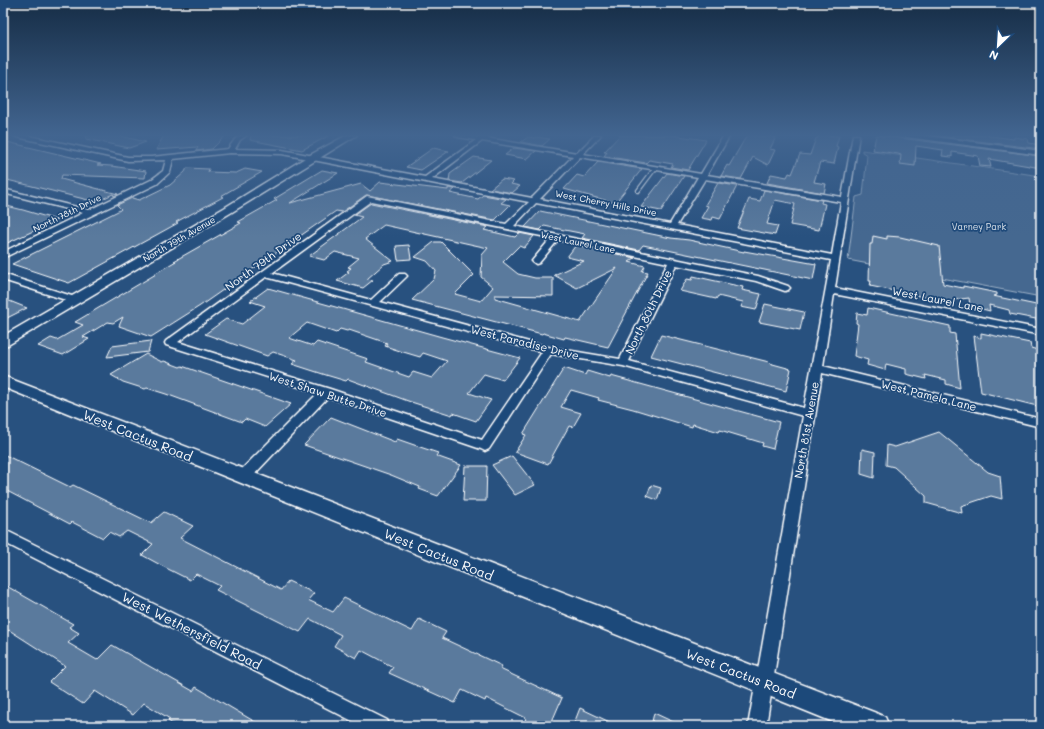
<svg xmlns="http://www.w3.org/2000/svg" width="1044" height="729" font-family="Mali,sans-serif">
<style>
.green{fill:#446890;stroke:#a2b4c8}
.building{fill:#5a7a9d;stroke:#fff;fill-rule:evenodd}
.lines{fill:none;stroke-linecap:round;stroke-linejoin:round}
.service-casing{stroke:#fff;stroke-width:2.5}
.minor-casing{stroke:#fff;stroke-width:3}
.tertiary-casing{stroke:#fff;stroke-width:3}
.secondary-casing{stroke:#fff;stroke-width:3}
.service{fill:#1f4a7a;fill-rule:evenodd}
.minor{fill:#1f4a7a;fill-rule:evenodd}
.tertiary{fill:#1f4a7a;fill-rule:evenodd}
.secondary{fill:#1f4a7a;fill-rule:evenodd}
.labels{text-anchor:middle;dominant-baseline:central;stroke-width:3.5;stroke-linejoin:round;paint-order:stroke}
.far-street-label{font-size:9px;fill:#fff;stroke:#1f4a7a}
.far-park-label{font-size:9px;fill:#dae1e9;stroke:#1f4a7a}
.street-label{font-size:11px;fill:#fff;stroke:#1f4a7a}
.near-street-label{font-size:13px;fill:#fff;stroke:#1f4a7a}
</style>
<rect width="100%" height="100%" fill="#28517f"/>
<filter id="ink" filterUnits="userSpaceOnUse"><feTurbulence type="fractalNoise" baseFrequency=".025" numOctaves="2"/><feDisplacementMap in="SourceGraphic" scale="8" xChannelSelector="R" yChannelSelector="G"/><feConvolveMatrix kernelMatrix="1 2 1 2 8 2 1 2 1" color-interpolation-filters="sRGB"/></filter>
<g filter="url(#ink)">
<!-- green -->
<path class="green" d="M862,150L1041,176V297L848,260L856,197L863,195L867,155L862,152Z"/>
<!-- building -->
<path class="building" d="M87,135H116L146,142L129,148L86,139Z
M164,135H226L212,149L196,151L198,147L156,150Z
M251,135H330L302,150L250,140Z
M620,135H672L706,140L688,170L671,167L673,164L649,160L646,163L604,156L607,152H604Z
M747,135L776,137L770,149L775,150L768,165L753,157L741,179L721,176L727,165L729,166Z
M819,135L839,136L836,146L838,147L834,164L820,162L814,182L826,184L824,193L767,183L771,174L787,177L789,173L792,174L800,154L810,155L816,138H818Z
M876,135L1041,156V168L989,159L991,167L980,166L978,156L952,152V157L942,156L943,150L916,146L915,166L900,164L901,155L898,154L873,150Z
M930,135H983L1014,139V137L1028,139L1029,143L1041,145V149Z
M528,137L535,138L537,137L550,139L542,146L521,142Z
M3,141L101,164L97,165L111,166L146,171L145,178L62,175L61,179L118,194L114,196L113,194L96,202L32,186L3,179Z
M433,148L449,151L421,170L406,167Z
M514,148L536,151L527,159L505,155Z
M474,157L491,160L462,183L449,181L450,174Z
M598,162L642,169L615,203L564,189L577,175L584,177Z
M187,168L209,169L208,172L236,173L245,169L262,172L221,196L223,197L176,222L178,223L69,283L12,264L120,210L121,209L117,205L132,198L139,200L170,185L185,172Z
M322,170L338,173L290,203L361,184L370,191L380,182L448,190V188L455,189L450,193L478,199L483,195L506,199L501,203L510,205L495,220L366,195L342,212L336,211L200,306L151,337L119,326L123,317L113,323L108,322L83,337L89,339L63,355L38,346L51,338L57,340L83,325L75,322L156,274H154L176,261H174L241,223L238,222L277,200L274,199Z
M667,173L684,176L661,211L641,207Z
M502,179L514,181L511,184L520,186L512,193L490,189Z
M718,183L737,186L720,219L713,217L712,220L701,218L708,206L705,205Z
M764,190L822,200L821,203L825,204L819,230L790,225L795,204L775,200L767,224L778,226L775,235L737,228L749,199L760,201Z
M371,203L488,227L484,230L515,237L519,233L534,236L524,248L519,246L503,262L518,274L535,278H553V296L495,295V298L580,322L617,268L577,288L554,275L584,261L567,257L576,245L635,258L629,262L645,266L642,271L648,272L608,347L565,337L564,339L543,333L542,334L412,300L434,279L436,271L427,261L415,257L434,242H441L474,275L455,294L481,301L493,287L481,277L482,255L488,248L384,225L365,239L393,261L384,264L367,279L373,280L363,288L337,281L349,272L347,271L351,268L348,267L359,258L335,252L324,260L309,256L362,217L354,215Z
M3,205L23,210L57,220L3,245Z
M540,211L671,238L689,240L744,252V251L816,264L813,280L643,245L639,250L582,238L585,234L544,226L540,230L525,227Z
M873,236L887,239V236L900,237L939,246L943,284L963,288V286L997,293V295L993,296L1041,306V320L1010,314L1009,310L989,305L990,311L970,306L969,298L953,300V303L870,286L871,281H869L870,244H872Z
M409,245L411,259L398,260L396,246Z
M693,276L743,287L742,290L761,294L756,310L741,307L743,302L718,296L716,299L680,291L687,279L692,280Z
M268,288L442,337L520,358L503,380L484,374L469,393L491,400L476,421L453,413L452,415L408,401L348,379L346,381L326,375L292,364L297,360L273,352L267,356L205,334L226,319L242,324L265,306L250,301ZM307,323L336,333L340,329L347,331L349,330L387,343L385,346L400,351L420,357L423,353L447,361L432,378L413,372L409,377L366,362L368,359L317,342L313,346L289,338Z
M7,300L27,308L3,320V303Z
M765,304L804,312L800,330L759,322Z
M868,308L950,326V333L955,334L960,388L946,384V380L925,375L926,379L906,374V369L886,364L885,370L867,365L868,360L854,356L858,324L856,323L857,313L867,315Z
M981,333L1030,343L1031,348L1041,351V407L981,392L974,336L981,338Z
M661,335L769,362V363L791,369L786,391L651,356Z
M151,341L148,352L107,357L112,346Z
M146,354L162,362L164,361L180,367L182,366L291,404L265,427L245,419L242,422L166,394L147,388L145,389L123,382L111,375Z
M564,368L585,375L587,371L610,378L611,376L779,422L773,449L762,446L763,443L720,430L719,432L693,424L692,427L633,409L598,400L599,398L571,390L561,407L581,413L573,427L569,426L548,464L515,452L526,435L523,434Z
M331,417L395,442L397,439L420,447L438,453L436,456L461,465L438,496L419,489L420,487L391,475L304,445Z
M939,432L988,472L1000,476L1002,499L991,496L961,506L962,513L926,503V496L894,467L886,465L887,445L895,447Z
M862,449L875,452L874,478L861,474Z
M3,454L70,487L73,485L151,523L164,512L193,526L180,538L281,590L288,581L314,593L308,600L333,612L344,598L412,631L419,619L446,632L442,638L502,666L500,669L562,698L550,726H523L526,718L486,698L485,701L462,690L455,703L389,673L393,667L361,650L356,658L334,646L341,635L310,619L300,632L216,590L220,586L196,574L190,580L166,568L142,555L153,544L127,531L119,537L109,532L103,538L72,522L70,524L7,491H3Z
M512,456L535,485L515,495L492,465Z
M465,466H487L486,501H463Z
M651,485L661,488L657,500L647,496Z
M3,584L73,624L69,627L79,633L68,643L97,660L112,645L193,691L196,687L262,726H176L168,721L170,719L144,703L133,715L95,691L83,704L49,682L65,666L9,630L3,635Z
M580,708L618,726H573Z
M654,713L682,726H651Z"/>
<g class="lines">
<!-- service casing -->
<g class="service-casing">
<path id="service" d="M654,167L657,168L639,192H637V190Z"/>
</g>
<!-- minor casing -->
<g class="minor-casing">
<path id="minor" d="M14,135H25L128,157H151L228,149C234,141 236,135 247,135L240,140L235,149L282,150L425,177L476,140L458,137L455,135L480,137L482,135H487V138L577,153L595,135H601L583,154L701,174L724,135H730L707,175L842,197L853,135H859L835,288L1041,329V335L834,294L823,366L1041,419V427L822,373L766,726H748L803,416L623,366L551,354L489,449L485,451L481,449L328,397L249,480L244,481L239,480L237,476L239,472L318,393L166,345L165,343L166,341L367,196L506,224L529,202L282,154L230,153L173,159L170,172L157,184L3,258V252L83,213L3,193V189L89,210L151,180L163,171L166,160L128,161L17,137ZM482,141L573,156L532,198L432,179ZM580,157L698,177L670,224L540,199ZM705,179L841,202L832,255L677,225ZM371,201L551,238L532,261L536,264L539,263L558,240L668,263L620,359L548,347L380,302L405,278L407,276L405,274H399L371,300L272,273ZM536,203L831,260L804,408L629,361L676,265L756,281L785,291L788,290L790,288L788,286L758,276L514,226ZM266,277L542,352L482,440L330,389L178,342Z
M904,135H920L1041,151V155L907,137Z
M3,274L78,298L80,300L78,302H72L3,280Z
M3,529L387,720L390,726H362L3,542Z"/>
</g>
<!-- tertiary casing -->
<g class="tertiary-casing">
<path id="tertiary" d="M347,135H357L232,212L8,345L3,346V336L224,208L310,155Z"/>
</g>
<!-- secondary casing -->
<g class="secondary-casing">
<path id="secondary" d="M3,376L876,713L885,717L889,726H843L3,387Z"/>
</g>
<!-- service -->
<use href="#service" class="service"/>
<!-- minor -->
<use href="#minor" class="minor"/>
<!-- tertiary -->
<use href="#tertiary" class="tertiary"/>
<!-- secondary -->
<use href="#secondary" class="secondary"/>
</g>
</g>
<!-- sky -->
<linearGradient id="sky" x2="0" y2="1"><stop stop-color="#162d46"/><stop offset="0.57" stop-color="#426590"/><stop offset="1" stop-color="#426590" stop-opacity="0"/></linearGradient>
<rect width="1044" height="237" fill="url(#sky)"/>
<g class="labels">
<!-- far-street labels -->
<g class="far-street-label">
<text transform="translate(606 203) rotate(11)">West Cherry Hills Drive</text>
<text transform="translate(67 213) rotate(-26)">North 78th Drive</text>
<text transform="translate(179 239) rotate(-30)">North 79th Avenue</text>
<text transform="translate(578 242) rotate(12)">West Laurel Lane</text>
</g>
<!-- far-park labels -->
<g class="far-park-label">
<text x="979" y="226">Varney Park</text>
</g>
<!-- street labels -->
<g class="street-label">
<text transform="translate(263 261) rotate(-36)">North 79th Drive</text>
<text transform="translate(938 299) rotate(11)">West Laurel Lane</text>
<text transform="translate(648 312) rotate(-64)">North 80th Drive</text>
<text transform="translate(525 342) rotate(14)">West Paradise Drive</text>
<text transform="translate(328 394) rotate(18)">West Shaw Butte Drive</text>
<text transform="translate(929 395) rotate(14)">West Pamela Lane</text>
<text transform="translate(806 430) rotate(-80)">North 81st Avenue</text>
</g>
<!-- near-street labels -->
<g class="near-street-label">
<text transform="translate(138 435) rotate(22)">West Cactus Road</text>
<text transform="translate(439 554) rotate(22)">West Cactus Road</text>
<text transform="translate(192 630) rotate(27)">West Wethersfield Road</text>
<text transform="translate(741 673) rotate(21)">West Cactus Road</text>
</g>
</g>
<!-- margin -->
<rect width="1044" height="729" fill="none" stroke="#1f4a7a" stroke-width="16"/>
<rect x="8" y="8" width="1028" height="713" fill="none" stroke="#fff" stroke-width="1.5" filter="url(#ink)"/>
<!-- north arrow -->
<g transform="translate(998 46) rotate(205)" stroke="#1f4a7a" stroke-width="3" paint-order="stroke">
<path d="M0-3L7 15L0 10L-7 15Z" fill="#ffffff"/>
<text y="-6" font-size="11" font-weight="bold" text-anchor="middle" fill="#ffffff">N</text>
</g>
</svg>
